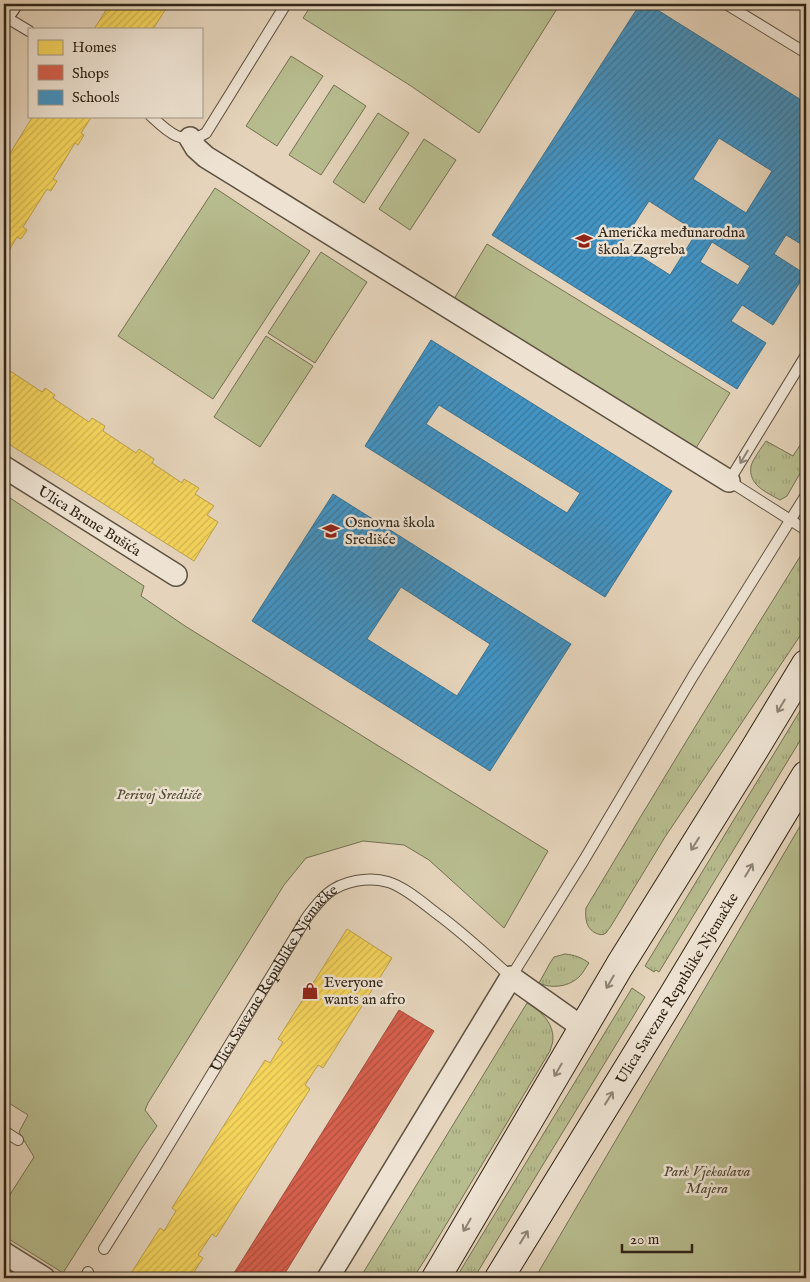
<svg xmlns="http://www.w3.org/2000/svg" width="810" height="1282" font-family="'IM FELL English',serif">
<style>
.grass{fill:url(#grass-tufts);stroke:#747052}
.park{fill:#b7bc8e;stroke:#747052}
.homes{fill:url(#homes-hatch);stroke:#bba047}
.shops{fill:url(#shops-hatch);stroke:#a44e3d}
.schools{fill:url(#schools-hatch);stroke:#3e728f;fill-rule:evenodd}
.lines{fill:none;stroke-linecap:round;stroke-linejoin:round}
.lane-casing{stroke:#5e5140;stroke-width:12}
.street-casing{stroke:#5e5140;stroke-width:24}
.secondary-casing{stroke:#312517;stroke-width:30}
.lane{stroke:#eee3d3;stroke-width:10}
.street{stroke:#eee3d3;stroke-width:21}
.secondary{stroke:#eee3d3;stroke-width:28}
.oneway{stroke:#908475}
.labels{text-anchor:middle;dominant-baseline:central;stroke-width:5;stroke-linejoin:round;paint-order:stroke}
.poi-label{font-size:15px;fill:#312517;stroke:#eee3d3;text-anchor:start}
.street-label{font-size:15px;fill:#312517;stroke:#eee3d3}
.park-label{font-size:15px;font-style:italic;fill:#524b35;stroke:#eee3d3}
</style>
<defs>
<pattern id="grass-tufts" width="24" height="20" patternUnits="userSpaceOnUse" patternTransform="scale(1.25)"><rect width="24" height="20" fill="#b7bc8e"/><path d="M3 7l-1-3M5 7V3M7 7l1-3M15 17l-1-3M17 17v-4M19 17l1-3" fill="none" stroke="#9ea17a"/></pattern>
<pattern id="homes-hatch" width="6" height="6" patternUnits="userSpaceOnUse" patternTransform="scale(1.25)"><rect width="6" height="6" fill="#f6d55c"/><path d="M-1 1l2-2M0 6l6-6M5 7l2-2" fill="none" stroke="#d3b74f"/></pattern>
<pattern id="shops-hatch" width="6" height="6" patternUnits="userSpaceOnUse" patternTransform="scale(1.25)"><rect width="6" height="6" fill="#d6604d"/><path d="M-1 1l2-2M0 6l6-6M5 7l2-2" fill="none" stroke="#ae4f3f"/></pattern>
<pattern id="schools-hatch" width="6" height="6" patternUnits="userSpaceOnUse" patternTransform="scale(1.25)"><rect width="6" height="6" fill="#4393c3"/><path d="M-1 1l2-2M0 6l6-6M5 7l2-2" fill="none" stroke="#39789d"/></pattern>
</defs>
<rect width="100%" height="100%" fill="#e5d4bb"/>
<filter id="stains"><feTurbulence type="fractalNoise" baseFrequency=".004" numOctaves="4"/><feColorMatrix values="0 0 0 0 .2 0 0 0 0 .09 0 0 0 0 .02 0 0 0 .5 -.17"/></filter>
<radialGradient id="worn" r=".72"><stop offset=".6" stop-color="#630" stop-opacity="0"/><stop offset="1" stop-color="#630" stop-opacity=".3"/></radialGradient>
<!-- grass -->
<path class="grass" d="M806,436V463L787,496L780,500C766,492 748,485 751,466C753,459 762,447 766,441L793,456Z
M806,547V627L665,837L611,926C609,928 608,931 606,933C603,935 601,935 598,934C586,930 585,919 586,908C658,787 731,667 806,547Z
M806,701V731L659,972L656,970L654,972L645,966Z
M565,954C574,955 581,957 589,963C586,967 583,973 580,976C569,987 552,989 539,983L550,963L554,957Z
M632,988L645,997L474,1278H456Z
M527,1003C540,1011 553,1021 553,1039C553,1043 551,1047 550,1051L426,1258L413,1278H360Z"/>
<!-- park -->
<path class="park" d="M312,4H560L479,133L411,86L303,18Z
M291,56L323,76L277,146L246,126Z
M334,85L366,106L321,175L289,155Z
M378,113L409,133L364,203L333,182Z
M424,139L456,160L410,230L379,209Z
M215,188L310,251L213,399L118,336Z
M487,244L730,393L696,448L454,299Z
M321,252L367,282L315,363L268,333Z
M266,336L313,366L260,447L214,417Z
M4,494L144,586L141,596L185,626L548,851L504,928L429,860L404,845L363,841L306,858L284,885L148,1103L145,1110L157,1126L142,1148L63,1273L4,1236V1204L34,1157L19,1132L28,1115L4,1100Z
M806,816V1278H535Z"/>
<!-- homes -->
<path class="homes" d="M110,4H169L153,29H94Z
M33,116H92L81,133L84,135L78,145L75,143L53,179L57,181L51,191L47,189L23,227L27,230L21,239L17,237L4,259V163Z
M4,367L42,392L45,388L55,395L53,398L89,422L92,418L105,426L103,431L136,453L139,449L154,459L152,463L182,483L184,479L199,488L195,494L214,506L207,515L218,522L194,561L4,441Z
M347,929L392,958L323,1068L318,1065L305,1085L310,1089L216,1237L212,1234L198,1255L203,1258L190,1278H128L160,1228L164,1231L176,1211L172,1208L265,1060L270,1063L283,1042L278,1039Z"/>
<!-- shops -->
<path class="shops" d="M399,1010L434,1031L282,1278H231Z"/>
<!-- schools -->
<path class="schools" d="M640,4H648L806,103V247L786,235L774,254L805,274L773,325L742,305L731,321L766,343L737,389L492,235ZM719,138L772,171L746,213L693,179ZM649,201L697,232L670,275L621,244ZM712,242L750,266L738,285L700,262Z
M431,340L672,491L605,597L365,446ZM439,405L580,493L567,513L426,424Z
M333,494L571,644L490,771L252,621ZM401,587L490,644L457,696L367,639Z"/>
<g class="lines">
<!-- lane casing -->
<g class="lane-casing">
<g id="lane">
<path d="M726,4L806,53"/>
<path d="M4,16L29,31"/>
<path d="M151,116C168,132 183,147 206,133L286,4"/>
<path d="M806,355L729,481L806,530"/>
<path d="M4,1131L18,1140"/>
<path id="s1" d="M104,1249L156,1166L307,917C313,909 319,901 327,894C342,881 369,876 388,882C403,886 423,903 436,913C462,932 487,955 511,977L584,860L693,676L806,495"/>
<path d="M85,1278L88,1272"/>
</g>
</g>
<!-- street casing -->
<g class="street-casing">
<g id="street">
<path d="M190,138L196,148L206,157L729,481"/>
<path id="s2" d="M4,467L176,575"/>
<path d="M4,1253L44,1278"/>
<path d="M328,1278L511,977L583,1028"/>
</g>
</g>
<!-- secondary casing -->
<g class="secondary-casing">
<g id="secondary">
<path d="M4,8L7,4"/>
<path d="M436,1278L620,965L754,750L806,664"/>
<path id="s3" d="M499,1278L672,997L806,775"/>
</g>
</g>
<!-- lane -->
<use href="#lane" class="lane"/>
<!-- street -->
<use href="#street" class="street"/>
<!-- secondary -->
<use href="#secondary" class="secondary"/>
</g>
<!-- one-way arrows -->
<defs><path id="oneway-shaft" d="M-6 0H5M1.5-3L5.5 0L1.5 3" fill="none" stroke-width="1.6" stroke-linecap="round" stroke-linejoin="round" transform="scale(1.25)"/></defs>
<g class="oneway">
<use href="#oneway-shaft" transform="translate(744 457) rotate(121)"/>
<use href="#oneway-shaft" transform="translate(781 706) rotate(121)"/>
<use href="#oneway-shaft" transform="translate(695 844) rotate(122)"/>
<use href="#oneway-shaft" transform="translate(749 870) rotate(-59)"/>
<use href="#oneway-shaft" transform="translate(610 982) rotate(120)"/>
<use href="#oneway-shaft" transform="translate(558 1070) rotate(120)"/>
<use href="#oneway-shaft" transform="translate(609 1098) rotate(-58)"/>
<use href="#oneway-shaft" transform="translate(467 1225) rotate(120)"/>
<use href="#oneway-shaft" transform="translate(524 1237) rotate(-58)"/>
</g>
<!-- icons -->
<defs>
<g id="school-bare" transform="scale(1.35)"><path d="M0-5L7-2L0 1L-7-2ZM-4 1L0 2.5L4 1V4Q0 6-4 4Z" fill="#8f2418" stroke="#eee3d3" stroke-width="2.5" paint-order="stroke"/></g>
<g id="shop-bare" transform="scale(1.35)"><path d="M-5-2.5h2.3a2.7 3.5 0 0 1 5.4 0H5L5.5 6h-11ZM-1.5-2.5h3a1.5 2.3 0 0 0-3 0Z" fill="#8f2418" stroke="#eee3d3" stroke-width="2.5" paint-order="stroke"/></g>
</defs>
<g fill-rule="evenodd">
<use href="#school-bare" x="584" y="241"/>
<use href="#school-bare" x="331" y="531"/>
<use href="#shop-bare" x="310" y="991"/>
</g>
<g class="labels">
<!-- poi labels -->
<g class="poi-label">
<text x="598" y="232">Američka međunarodna<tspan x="598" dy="17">škola Zagreba</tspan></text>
<text x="345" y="522">Osnovna škola<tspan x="345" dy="17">Središće</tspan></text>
<text x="324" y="982">Everyone<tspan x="324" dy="17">wants an afro</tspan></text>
</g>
<!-- street labels -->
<g class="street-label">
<text stroke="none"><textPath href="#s2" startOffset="101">Ulica Brune Bušića</textPath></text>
<text stroke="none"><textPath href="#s1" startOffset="320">Ulica Savezne Republike Njemačke</textPath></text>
<text stroke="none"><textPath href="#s3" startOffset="340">Ulica Savezne Republike Njemačke</textPath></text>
</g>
<!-- park labels -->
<g class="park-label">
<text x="159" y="794">Perivoj Središće</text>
<text x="707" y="1171">Park Vjekoslava<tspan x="707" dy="17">Majera</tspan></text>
</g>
</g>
<!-- margin -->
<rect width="810" height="1282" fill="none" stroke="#e5d4bb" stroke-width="20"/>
<rect x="5" y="5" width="800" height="1272" fill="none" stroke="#312517" stroke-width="2.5"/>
<rect x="10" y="10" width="790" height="1262" fill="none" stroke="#312517"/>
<!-- legend -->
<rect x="28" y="28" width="175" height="90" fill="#eee3d3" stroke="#a29788"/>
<rect x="38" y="40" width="25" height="15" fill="#f6d55c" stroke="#a29788"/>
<text x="72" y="52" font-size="15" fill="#312517">Homes</text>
<rect x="38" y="65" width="25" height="15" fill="#d6604d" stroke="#a29788"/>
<text x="72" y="78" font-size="15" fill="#312517">Shops</text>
<rect x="38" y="90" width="25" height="15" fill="#4393c3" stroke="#a29788"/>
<text x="72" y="102" font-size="15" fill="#312517">Schools</text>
<!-- scale -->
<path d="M622 1244v8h70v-8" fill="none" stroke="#312517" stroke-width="2.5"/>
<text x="630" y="1244" font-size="15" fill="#312517" stroke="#eee3d3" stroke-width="4" paint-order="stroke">20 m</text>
<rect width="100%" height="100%" filter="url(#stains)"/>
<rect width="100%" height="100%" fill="url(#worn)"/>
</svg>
